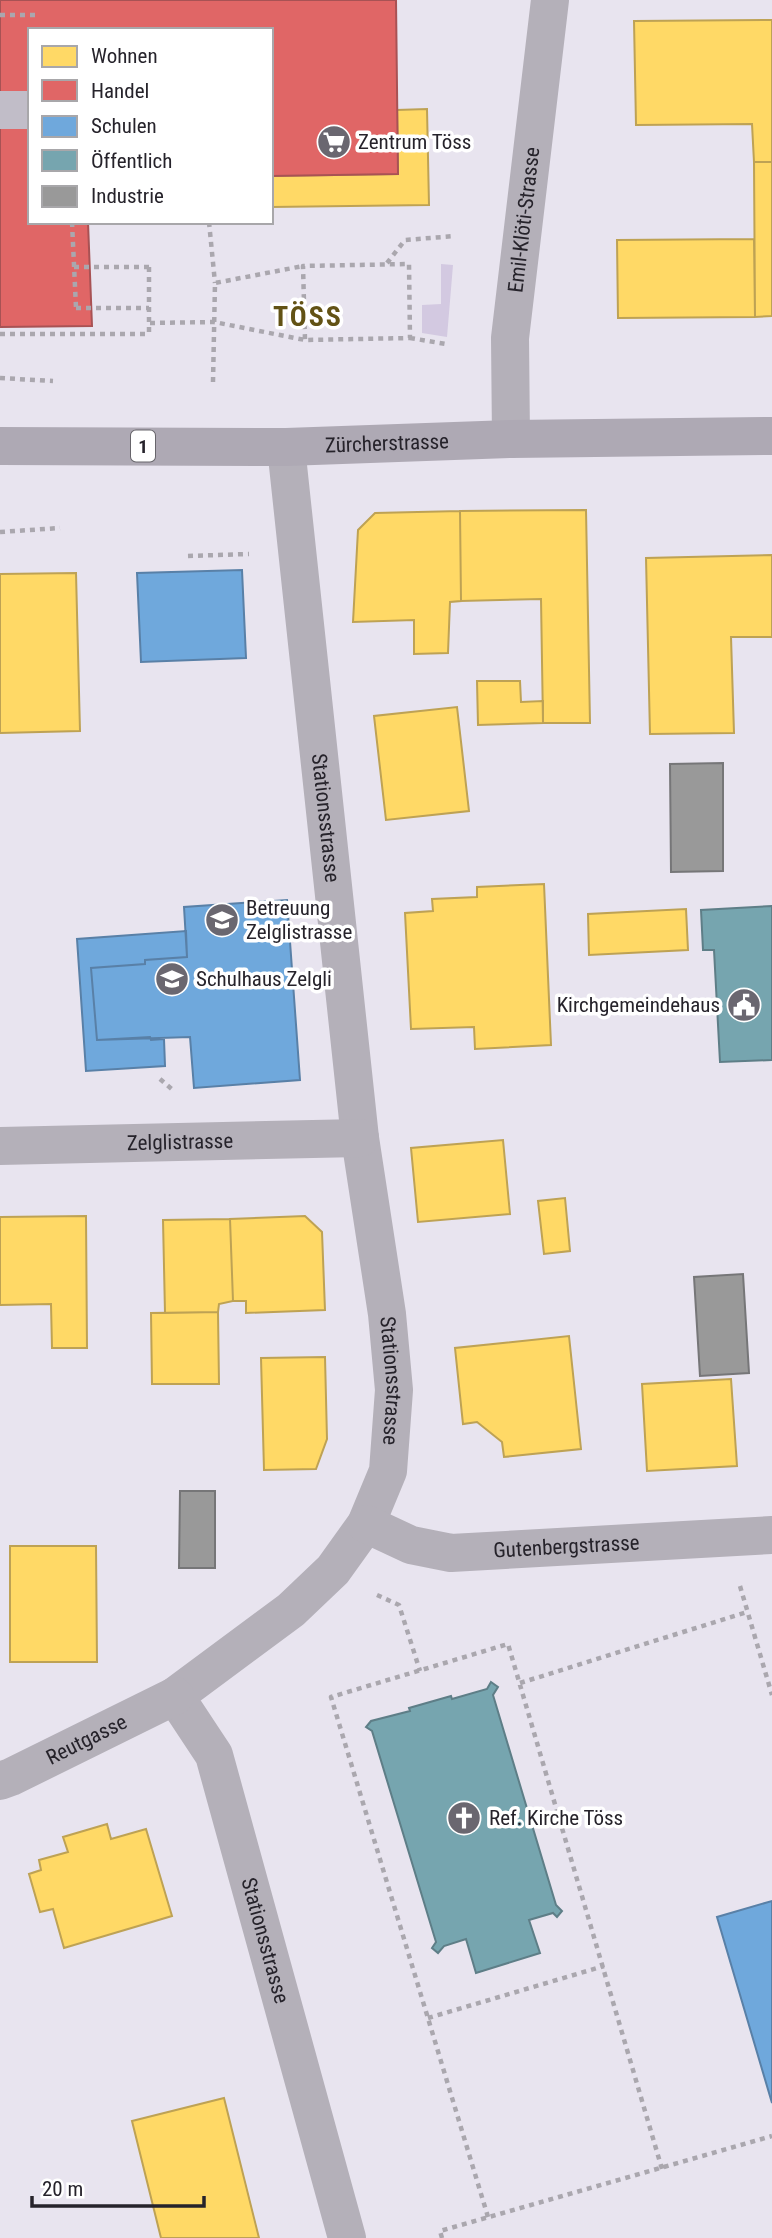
<svg xmlns="http://www.w3.org/2000/svg" width="772" height="2238" font-family="'Roboto Condensed',sans-serif">
<style>
.green{fill:#d3c9e1}
.homes{fill:#ffd966;stroke:#bea254;stroke-width:2}
.shops{fill:#e06666;stroke:#a85254;stroke-width:2}
.schools{fill:#6fa8dc;stroke:#5980a7;stroke-width:2}
.public{fill:#76a5af;stroke:#5e7e87;stroke-width:2}
.industry{fill:#999;stroke:#767678;stroke-width:2}
.lines{fill:none;stroke-linecap:round;stroke-linejoin:round}
.minor-tunnel{stroke:#c1bdc8;stroke-width:38;stroke-dasharray:38 19;stroke-linecap:butt}
.path{stroke:#aaa7ae;stroke-width:4.5;stroke-dasharray:5 5;stroke-linecap:butt}
.minor{stroke:#b4b0b9;stroke-width:38}
.major{stroke:#aea9b4;stroke-width:38}
.path-bridge{stroke:#aaa7ae;stroke-width:4.5;stroke-dasharray:5 5;stroke-linecap:butt}
.labels{text-anchor:middle;dominant-baseline:central;stroke-width:7;stroke-linejoin:round;paint-order:stroke}
.shield{fill:#fff;stroke:#67656b;stroke-width:2}
.shield-label{font-size:19px;font-weight:bold;fill:#26232b}
.poi-label{font-size:21px;fill:#26232b;stroke:#fff;text-anchor:start}
.street-label{font-size:21px;fill:#26232b;stroke:#fff}
.district-label{font-size:28px;font-weight:bold;letter-spacing:2px;fill:#625215;stroke:#fff}
</style>
<rect width="100%" height="100%" fill="#e8e4ef"/>
<!-- green -->
<path class="green" d="M441,264L453,265L447,337L422,333V305L441,304Z"/>
<!-- homes -->
<path class="homes" d="M772,20V162H754L752,124L636,125L634,21Z
M427,109L429,205L271,207V176L398,174L397,110Z
M754,162H772V316L755,317Z
M754,239L755,317L618,318L617,240Z
M586,510L590,723H543L541,599L461,601L460,511Z
M460,511L461,601L450,602L448,653L414,654V620L353,622L358,530L375,513Z
M772,555V637H731L734,733L650,734L646,558Z
M76,573L80,731L0,733V574Z
M477,681H520L521,702L543,701V723L478,725Z
M457,707L469,811L386,820L374,716Z
M544,884L551,1045L475,1049L474,1027L411,1029L405,913L433,911L432,899L477,897V887Z
M686,909L688,950L589,955L588,914Z
M503,1140L510,1214L418,1222L411,1148Z
M565,1198L570,1251L544,1254L538,1201Z
M86,1216L87,1348H52L51,1304L0,1305V1217Z
M305,1216L322,1232L325,1310L246,1313V1301H233L230,1219Z
M230,1219L233,1301L219,1304L218,1312L165,1313L163,1220Z
M218,1312L219,1384H152L151,1313Z
M569,1336L581,1449L504,1457L502,1442L477,1422L463,1424L455,1348Z
M325,1357L327,1439L316,1469L264,1470L261,1358Z
M731,1379L737,1466L647,1471L642,1384Z
M10,1546H96L97,1662H10Z
M107,1824L111,1839L146,1829L172,1916L64,1948L53,1909L40,1912L29,1874L41,1870L39,1860L68,1852L63,1837Z
M224,2098L259,2238H161L132,2121Z"/>
<!-- shops -->
<path class="shops" d="M0,0H396L398,174L271,176V30H30V222H88L92,326L0,327Z"/>
<!-- schools -->
<path class="schools" d="M242,570L246,658L141,662L137,573Z
M287,900L300,1080L194,1088L190,1037L97,1040L91,968L145,964V960L187,957L184,907Z
M186,931L187,957L145,960V964L91,968L97,1040L150,1037L151,1040L164,1039L165,1066L86,1071L77,939Z
M772,1901V2103L717,1917Z"/>
<!-- public -->
<path class="public" d="M772,906V1060L720,1062L714,950H703L701,910Z
M491,1682L498,1687L493,1695L556,1905L562,1911L557,1917L553,1913L529,1920L540,1953L476,1973L466,1939L444,1946L438,1953L432,1948L436,1942L372,1731L366,1727L371,1721L410,1711L409,1708L451,1696L452,1699L487,1689Z"/>
<!-- industry -->
<path class="industry" d="M723,763V871L671,872L670,764Z
M743,1274L749,1373L700,1376L694,1277Z
M180,1491H215V1568H179Z"/>
<g class="lines">
<!-- minor-tunnel -->
<path class="minor-tunnel" d="M0,110H30"/>
<!-- path -->
<path class="path" d="M0,15H39
M72,222L76,308
M209,222L215,283
M387,263L405,240L455,236
M74,267H149
M150,323L214,322L305,340L410,338L409,264L303,266L305,340
M0,334H149
M410,338L446,344
M0,378L53,381
M213,382L215,283L303,266
M0,532L60,528
M188,556L249,554
M160,1079L174,1091
M740,1586L772,1695
M377,1595L399,1605L420,1671
M520,1683L747,1612
M428,2018L604,1966
M488,2217L331,1697L508,1644L662,2169
M442,2238L440,2231L772,2136"/>
<!-- minor -->
<g class="minor">
<path id="s1" d="M511,439L510,338L550,0"/>
<path id="s2" d="M286,447L360,1138L387,1314L394,1390L388,1471L366,1524L333,1570L291,1610L175,1696L214,1755L347,2238"/>
<path id="s3" d="M0,1146L360,1138"/>
<path id="s4" d="M366,1524L411,1545L451,1553L772,1535"/>
<path id="s5" d="M0,1781L11,1777L175,1696"/>
</g>
<!-- major -->
<path class="major" id="s6" d="M0,446L286,447L511,439L772,436"/>
<!-- path-bridge -->
<path class="path-bridge" d="M149,267V334
M76,308H149"/>
</g>
<!-- icons -->
<defs>
<g id="supermarket-disc" transform="scale(1.75)"><circle r="9.5" fill="#6a6770" stroke="#fff"/><path d="M-6-5.5h2.5l.6 2H6L4.5 2H-2.5L-4.4-4H-6ZM-1.5 3.2a1.3 1.3 0 1 0 .1 0ZM3 3.2a1.3 1.3 0 1 0 .1 0Z" fill="#fff"/></g>
<g id="school-disc" transform="scale(1.75)"><circle r="9.5" fill="#6a6770" stroke="#fff"/><path d="M0-5L7-2L0 1L-7-2ZM-4 1L0 2.5L4 1V4Q0 6-4 4Z" fill="#fff"/></g>
<g id="civic-disc" transform="scale(1.75)"><circle r="9.5" fill="#6a6770" stroke="#fff"/><path d="M-.6-6.5H3V-4.5H.6V-3L4-1V1h2V6H-6V1h2V-1L-.6-3ZM-1.2 2.5V6h2.4V2.5Z" fill="#fff"/></g>
<g id="church-disc" transform="scale(1.75)"><circle r="9.5" fill="#6a6770" stroke="#fff"/><path d="M-1.2-6h2.4v3.5h3.3v2.4h-3.3V6h-2.4V-.1h-3.3v-2.4h3.3Z" fill="#fff"/></g>
</defs>
<g fill-rule="evenodd">
<use href="#supermarket-disc" x="334" y="142"/>
<use href="#school-disc" x="222" y="920"/>
<use href="#school-disc" x="172" y="979"/>
<use href="#civic-disc" x="744" y="1005"/>
<use href="#church-disc" x="464" y="1818"/>
</g>
<g class="labels">
<!-- shield labels -->
<rect class="shield" x="131" y="430.5" width="24" height="31" rx="5"/>
<g class="shield-label">
<text x="143" y="446">1</text>
</g>
<!-- poi labels -->
<g class="poi-label">
<text x="358" y="142">Zentrum Töss</text>
<text x="246" y="908">Betreuung<tspan x="246" dy="24">Zelglistrasse</tspan></text>
<text x="196" y="979">Schulhaus Zelgli</text>
<text x="720" y="1005" text-anchor="end">Kirchgemeindehaus</text>
<text x="489" y="1818">Ref. Kirche Töss</text>
</g>
<!-- street labels -->
<g class="street-label">
<text stroke="none"><textPath href="#s1" startOffset="220">Emil-Klöti-Strasse</textPath></text>
<text stroke="none"><textPath href="#s6" startOffset="387">Zürcherstrasse</textPath></text>
<text stroke="none"><textPath href="#s2" startOffset="373">Stationsstrasse</textPath></text>
<text stroke="none"><textPath href="#s3" startOffset="180">Zelglistrasse</textPath></text>
<text stroke="none"><textPath href="#s2" startOffset="940">Stationsstrasse</textPath></text>
<text stroke="none"><textPath href="#s4" startOffset="206">Gutenbergstrasse</textPath></text>
<text stroke="none"><textPath href="#s5" startOffset="96">Reutgasse</textPath></text>
<text stroke="none"><textPath href="#s2" startOffset="1610">Stationsstrasse</textPath></text>
</g>
<!-- district labels -->
<g class="district-label">
<text x="308" y="316">TÖSS</text>
</g>
</g>
<!-- legend -->
<rect x="28" y="28" width="245" height="196" fill="#ffffff" stroke="#a8a7aa" stroke-width="2"/>
<rect x="42" y="46" width="35" height="21" fill="#ffd966" stroke="#a8a7aa" stroke-width="2"/>
<text x="91" y="63" font-size="21" fill="#26232b">Wohnen</text>
<rect x="42" y="80" width="35" height="21" fill="#e06666" stroke="#a8a7aa" stroke-width="2"/>
<text x="91" y="98" font-size="21" fill="#26232b">Handel</text>
<rect x="42" y="116" width="35" height="21" fill="#6fa8dc" stroke="#a8a7aa" stroke-width="2"/>
<text x="91" y="133" font-size="21" fill="#26232b">Schulen</text>
<rect x="42" y="150" width="35" height="21" fill="#76a5af" stroke="#a8a7aa" stroke-width="2"/>
<text x="91" y="168" font-size="21" fill="#26232b">Öffentlich</text>
<rect x="42" y="186" width="35" height="21" fill="#999999" stroke="#a8a7aa" stroke-width="2"/>
<text x="91" y="203" font-size="21" fill="#26232b">Industrie</text>
<!-- scale -->
<path d="M32 2196v10h172v-10" fill="none" stroke="#26232b" stroke-width="3.5"/>
<text x="42" y="2196" font-size="21" fill="#26232b" stroke="#ffffff" stroke-width="5" paint-order="stroke">20 m</text>
</svg>
